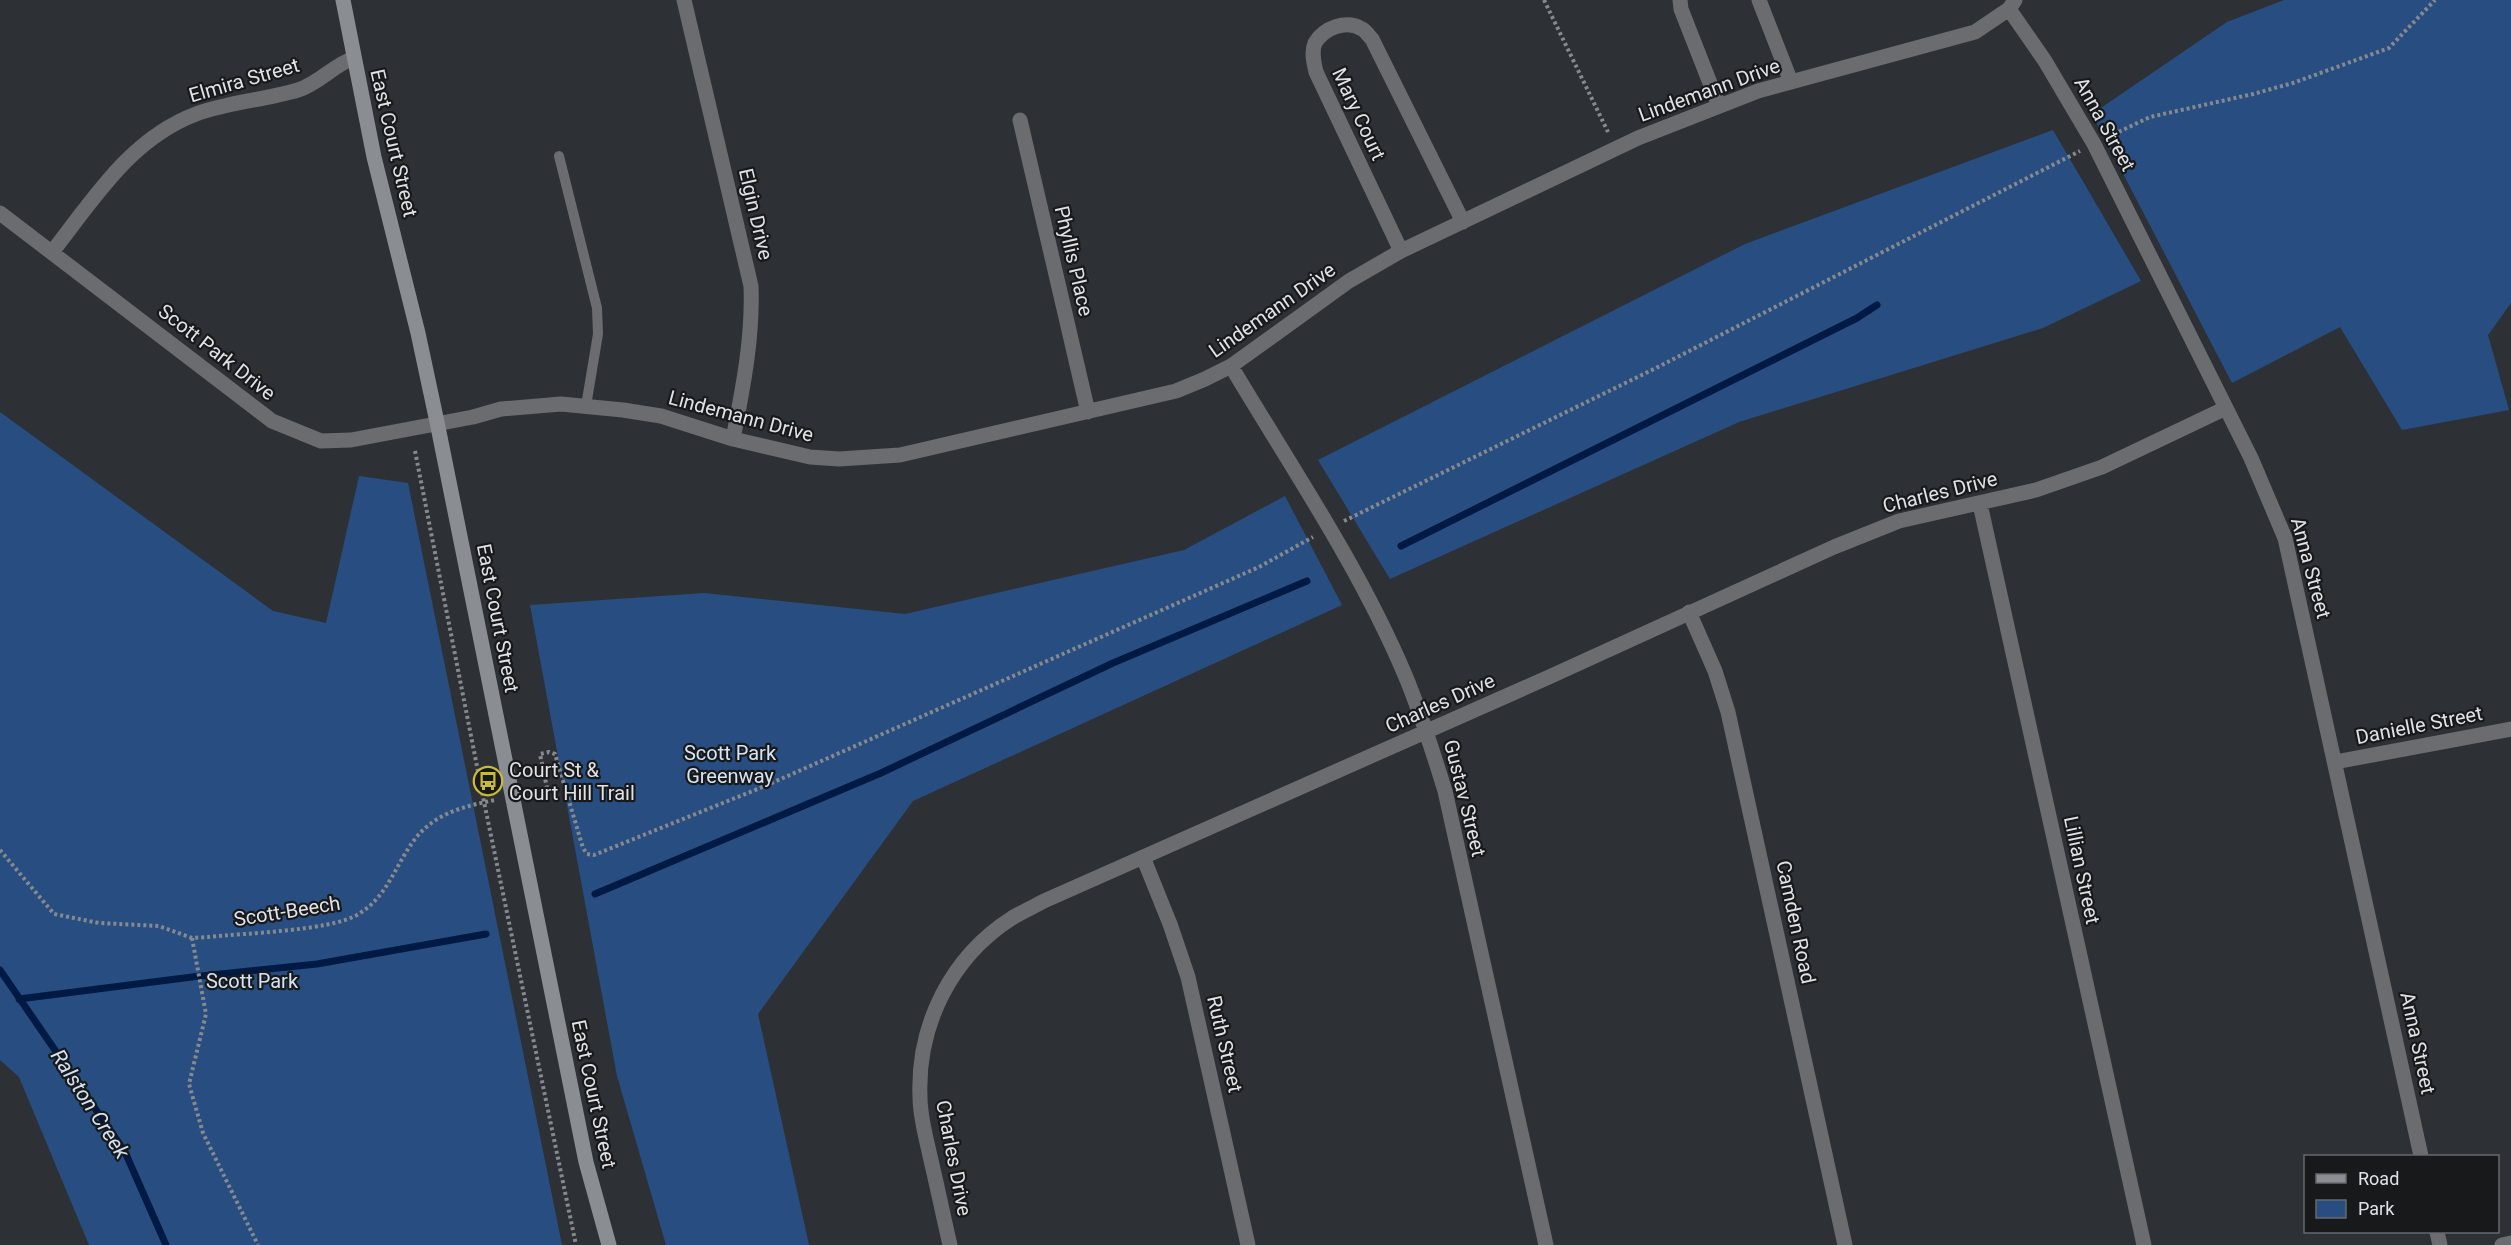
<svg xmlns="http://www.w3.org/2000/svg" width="2511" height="1245" font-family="Roboto,sans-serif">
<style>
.green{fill:#284e81}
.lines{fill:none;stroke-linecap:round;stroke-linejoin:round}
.stream{stroke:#001a44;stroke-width:7}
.path{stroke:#86898d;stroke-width:4;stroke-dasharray:3 3;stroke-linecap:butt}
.lane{stroke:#6a6c6f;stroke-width:10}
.street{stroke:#6a6c6f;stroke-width:15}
.secondary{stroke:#8a8e92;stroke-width:15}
.labels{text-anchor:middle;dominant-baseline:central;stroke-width:4.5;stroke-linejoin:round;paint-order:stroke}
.street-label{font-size:20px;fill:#e0e2e6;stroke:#17191b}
.park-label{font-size:20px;fill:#d6e3f4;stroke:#17191b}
.poi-label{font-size:20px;fill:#e0e2e6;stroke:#17191b;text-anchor:start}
.water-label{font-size:21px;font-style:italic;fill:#d4e1f2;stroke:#17191b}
</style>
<rect width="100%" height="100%" fill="#2d3136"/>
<!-- green -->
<path class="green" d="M2284,0H2511V303L2488,335L2509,410L2402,430L2340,327L2232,383L2092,114L2227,22Z
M2053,130L2141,281L2043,328L1739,422L1390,579L1318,460L1745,244Z
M0,412L273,611L326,623L359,476L408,483L562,1245H89L19,1077L0,1060Z
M1285,496L1342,605L913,801L758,1014L809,1245H666L617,1076L530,605L704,593L905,614L1184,550Z"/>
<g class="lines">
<!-- stream -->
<path class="stream" d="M1401,546L1857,318L1877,305
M595,894L881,773L1113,663L1307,581
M0,970L125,1152L166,1245
M19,999L192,977L317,964L486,934"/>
<!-- path -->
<path class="path" d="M1544,0L1608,132
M2108,137L2150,117L2253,94L2293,83L2389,48L2435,0
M415,451L484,802L576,1245
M1344,521L1656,368L2080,151
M529,792L547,788L540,754L549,752L555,754L583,848L587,854L594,855L765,786L1259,567L1313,537
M0,850L54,914L99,923L159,926L192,938L208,937C245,933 328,931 357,915C388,897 395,865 415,839C435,813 465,806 495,800
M192,938L206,1014L189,1084L203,1133L258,1245"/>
<!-- lane -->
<path class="lane" d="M559,156L597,308L598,334L586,406"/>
<!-- street -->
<path class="street" d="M684,0L751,286C753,338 743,387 733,439
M1680,0L1681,9L1719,106
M1759,0L1791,82
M2009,9L2045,61L2094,144L2251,458L2285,538L2421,1156
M1020,120L1088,412
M0,213L272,421L321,441L351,440L473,417L501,409L561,404L623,410L661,416L733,439L810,457L839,459L900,455L1176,391L1205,379L1231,366L1349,281L1401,251L1638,138L1758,91L1975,32L2009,9L2015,0
M1401,251L1316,72C1314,63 1311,52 1315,43C1324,28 1346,19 1362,29C1366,31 1369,36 1372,39L1463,222
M52,252C94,199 130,139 196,114C228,102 265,100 298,90C320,83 333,65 354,58
M1231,366C1291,467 1359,566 1405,675C1421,713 1433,752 1445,791L1546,1245
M1980,504L2144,1245
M1689,612L1715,671L1728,712L1845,1245
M2335,762L2511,729
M1143,857L1170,924L1188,977L1248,1245
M2437,1232L2440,1245
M950,1245C943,1215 937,1185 930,1156C926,1137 920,1117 920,1097C917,1025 951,957 1012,918C1022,912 1033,907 1044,901L1549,677L1834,547L1899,521L2036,490L2102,467L2226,408
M2502,1245L2511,1243"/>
<!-- secondary -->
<path class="secondary" d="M343,0L374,157L418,333L437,422L586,1162L609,1245"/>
</g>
<!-- icons -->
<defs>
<g id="bus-ring" transform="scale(1.5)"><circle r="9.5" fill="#17191b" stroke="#caba3a" stroke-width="1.5"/><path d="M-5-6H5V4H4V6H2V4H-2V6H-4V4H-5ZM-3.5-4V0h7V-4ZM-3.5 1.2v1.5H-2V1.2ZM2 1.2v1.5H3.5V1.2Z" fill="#caba3a"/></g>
</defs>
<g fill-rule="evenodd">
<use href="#bus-ring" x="488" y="781"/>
</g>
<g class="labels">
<!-- street labels -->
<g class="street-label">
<text transform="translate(244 80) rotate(-16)">Elmira Street</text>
<text transform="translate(1709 90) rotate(-20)">Lindemann Drive</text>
<text transform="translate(1359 114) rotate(65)">Mary Court</text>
<text transform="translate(2105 124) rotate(61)">Anna Street</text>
<text transform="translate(394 143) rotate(77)">East Court Street</text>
<text transform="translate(756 214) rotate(77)">Elgin Drive</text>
<text transform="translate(1074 261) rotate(77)">Phyllis Place</text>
<text transform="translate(1272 310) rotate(-35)">Lindemann Drive</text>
<text transform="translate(217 352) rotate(38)">Scott Park Drive</text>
<text transform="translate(741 416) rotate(15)">Lindemann Drive</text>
<text transform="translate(1940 492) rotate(-14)">Charles Drive</text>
<text transform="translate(2311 568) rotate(75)">Anna Street</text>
<text transform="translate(498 618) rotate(79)">East Court Street</text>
<text transform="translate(1440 703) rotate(-24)">Charles Drive</text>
<text transform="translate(2419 725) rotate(-11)">Danielle Street</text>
<text transform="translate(1465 798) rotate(76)">Gustav Street</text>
<text transform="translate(2082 870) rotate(78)">Lillian Street</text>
<text transform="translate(287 911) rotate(-9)">Scott-Beech</text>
<text transform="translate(1796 922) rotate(78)">Camden Road</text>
<text transform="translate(2418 1043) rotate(78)">Anna Street</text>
<text transform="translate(1225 1044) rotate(77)">Ruth Street</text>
<text transform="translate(594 1094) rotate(78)">East Court Street</text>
<text transform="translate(954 1158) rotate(79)">Charles Drive</text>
</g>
<!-- park labels -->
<g class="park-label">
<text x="730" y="753">Scott Park<tspan x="730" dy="23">Greenway</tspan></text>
<text x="252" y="981">Scott Park</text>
</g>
<!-- poi labels -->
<g class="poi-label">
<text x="509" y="770">Court St &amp;<tspan x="509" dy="23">Court Hill Trail</tspan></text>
</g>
<!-- water labels -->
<g class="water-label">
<text transform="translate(90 1104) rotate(57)">Ralston Creek</text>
</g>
</g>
<!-- legend -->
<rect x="2304" y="1155" width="195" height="78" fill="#17191b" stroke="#67696c" stroke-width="1.5"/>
<rect x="2316" y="1174" width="30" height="9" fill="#8a8e92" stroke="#67696c" stroke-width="1.5"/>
<text x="2358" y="1185" font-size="18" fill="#e0e2e6">Road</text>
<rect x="2316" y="1200" width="30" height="18" fill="#284e81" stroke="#67696c" stroke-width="1.5"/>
<text x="2358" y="1215" font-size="18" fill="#e0e2e6">Park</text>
</svg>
